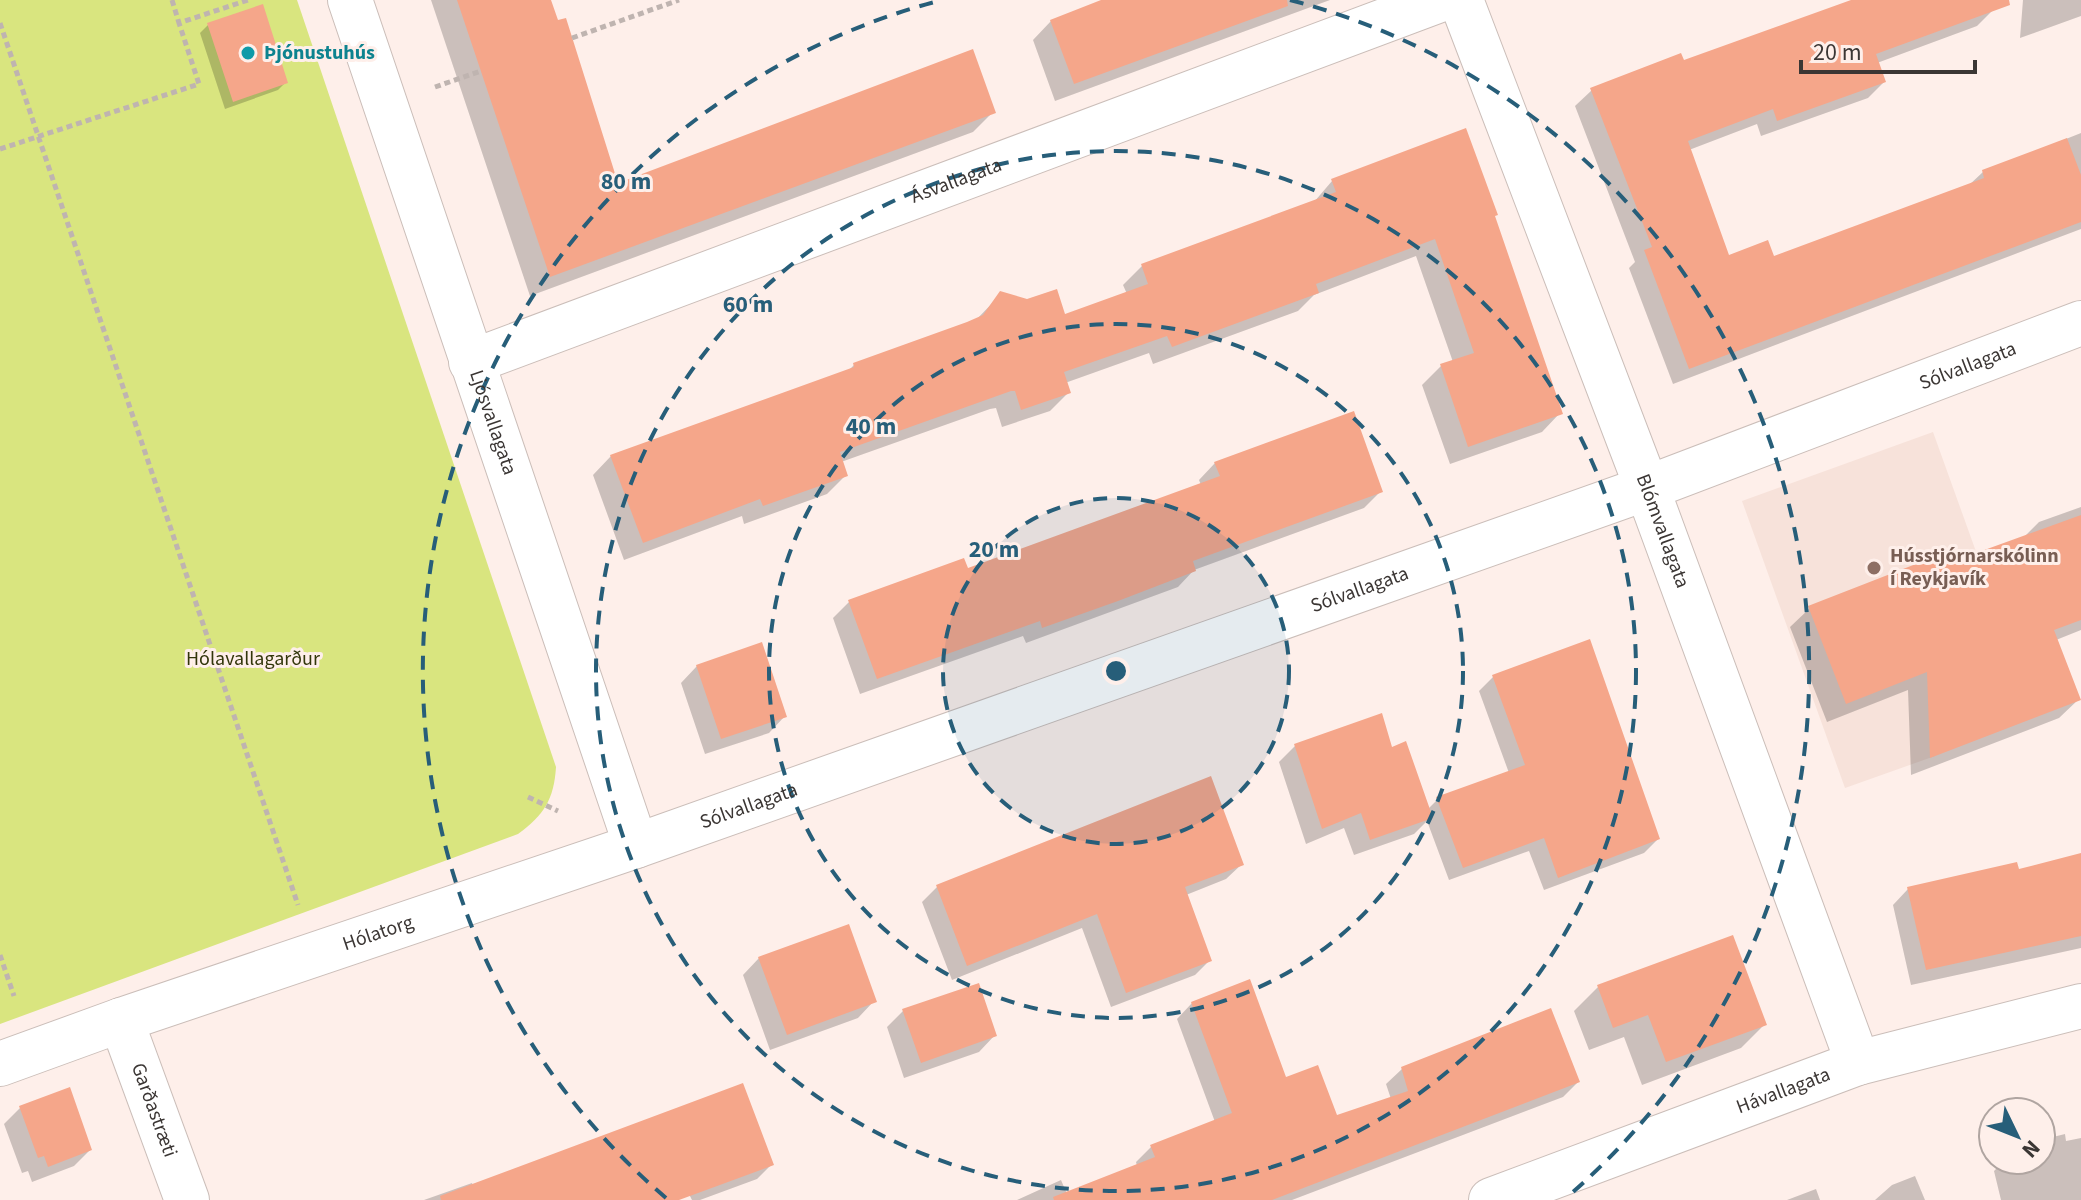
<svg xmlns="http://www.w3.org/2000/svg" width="2081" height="1200" font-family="'Source Sans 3',sans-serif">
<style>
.built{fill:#f7e2da}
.green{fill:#d9e57f}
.shadow{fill:#0003}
.building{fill:#f5a68a}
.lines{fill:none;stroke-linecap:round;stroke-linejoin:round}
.street-casing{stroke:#cbbeb9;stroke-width:46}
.path{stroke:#bfb4b0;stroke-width:5;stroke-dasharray:6 4;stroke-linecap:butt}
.street{stroke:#fff;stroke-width:44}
.ring{fill:none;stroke:#275e79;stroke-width:4;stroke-dasharray:14 10}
.culture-dot{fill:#0f9aa8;stroke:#feefea;stroke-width:3}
.education-dot{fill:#8d6e63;stroke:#feefea;stroke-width:3}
.labels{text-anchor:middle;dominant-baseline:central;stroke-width:6;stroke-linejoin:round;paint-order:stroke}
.culture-label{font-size:20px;font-weight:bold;fill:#0d838f;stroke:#feefea;text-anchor:start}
.street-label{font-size:20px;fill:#3b3634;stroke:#feefea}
.education-label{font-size:20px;font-weight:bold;fill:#785e54;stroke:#feefea;text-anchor:start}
.park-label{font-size:20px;fill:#32360a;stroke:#feefea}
.centre{fill:#275e79;stroke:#feefea;stroke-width:4}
.ring-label{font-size:24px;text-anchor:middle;font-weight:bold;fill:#275e79;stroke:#feefea;stroke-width:6;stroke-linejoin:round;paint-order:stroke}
</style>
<rect width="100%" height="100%" fill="#feefea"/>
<!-- built -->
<path class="built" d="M1933,432L2006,635L1935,756L1845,788L1742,501Z"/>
<!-- green -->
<path class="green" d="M0,0H297L556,767C554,799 544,815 518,834L0,1024Z"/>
<!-- shadow -->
<path class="shadow" d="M431,0H549L617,185L993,112L973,132L530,296Z
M1107,0H1330L1055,101L1033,40L1051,21Z
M1858,0H1989L1993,10L1977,26L1877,63L1884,82L1868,98L1761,136L1757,124L1689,150L1728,257L1773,258L1968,186L1983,172L2081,133V229L1673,384L1629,268L1635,262L1575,106L1592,90L1683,63Z
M2023,0H2081V16L2020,38Z
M208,25L286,82L278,90L225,109L200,33Z
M1332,181L1493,218L1560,413L1542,432L1450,464L1422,385L1441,366L1453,362L1416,256L1314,295L1298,311L1153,364L1149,353L1065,383L1069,392L1050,411L1002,427L996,408L990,409L841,462L846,475L827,494L744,524L742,516L624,560L593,475L611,456L847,372L854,365L976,320L1001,294L1064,316L1127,294L1123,285L1142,266L1314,202Z
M1215,463L1381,491L1364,508L1194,570L1178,587L1026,643L1023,636L860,694L833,618L849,602L966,571L1201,485L1199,480Z
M2081,507V630L2056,640L2079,699L2059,718L1911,775L1908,690L1827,722L1790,627L1810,608L1942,568L2023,538L2039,522Z
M697,666L785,716L769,733L705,754L681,683Z
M1493,677L1658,839L1644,853L1544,890L1529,851L1449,880L1427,821L1414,834L1354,855L1344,828L1306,844L1279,762L1295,746L1391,749L1428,809L1438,799L1509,773L1479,691Z
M2081,855V948L1911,985L1893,905L1908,889L2017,872Z
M1242,864L1226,879L1186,895L1210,960L1195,975L1111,1007L1082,928L952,980L922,902L937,887Z
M759,958L874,1001L858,1018L770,1050L743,975Z
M1598,987L1765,1024L1741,1048L1642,1085L1624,1037L1589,1050L1574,1011Z
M1192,1003L1336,1118L1391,1099L1386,1084L1402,1069L1578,1082L1563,1097L1292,1200H1017L1061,1180L1067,1194L1137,1166L1136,1162L1151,1147L1215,1122L1177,1019Z
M903,1011L995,1035L979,1052L904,1078L887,1027Z
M20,1108L90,1150L74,1166L32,1182L28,1171L22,1173L4,1124Z
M2065,1134L2066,1141L2081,1138V1200H2001L1994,1171L2005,1160H2041V1140Z
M772,1164L757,1179L700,1200H692L689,1194L672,1200H424L472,1183L473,1186Z
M1915,1176L1925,1200H1875L1892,1185Z
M1816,1189L1820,1200H1787Z"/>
<!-- building -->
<path class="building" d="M457,0H551L558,20L566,18L618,183L973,49L996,113L550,277Z
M1101,0H1287L1288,6L1074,84L1050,20Z
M1851,0H2009L2010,5L1876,54L1886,82L1777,121L1773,109L1688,141L1729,255L1768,240L1774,256L1984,178L1982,170L2067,138L2081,175V222L1689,369L1644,250L1652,247L1590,88L1681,53L1684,60Z
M263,4L288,83L233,102L207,23Z
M1466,128L1498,215L1495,216L1563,414L1468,447L1440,364L1474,353L1435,239L1316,284L1319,293L1172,347L1167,336L1064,372L1071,393L1021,410L1015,391H1011L840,452L848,476L763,506L760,499L643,543L610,455L854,367L853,363L967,322L983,315L1000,291L1027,299L1057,289L1065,314L1148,284L1141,264L1336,192L1331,179Z
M1354,411L1383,492L1193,561L1196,571L1118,601L1042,628L1040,621L877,679L848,600L964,558L968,568L1220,476L1214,462Z
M2081,515V620L2054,630L2081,700L1930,758L1927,672L1846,704L1808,606L1939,555L1943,565Z
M1590,639L1660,839L1558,878L1544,838L1463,868L1436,797L1525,765L1492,675Z
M762,642L787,717L721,739L696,665Z
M1382,713L1392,747L1406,741L1433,818L1370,840L1361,813L1322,829L1294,744Z
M1211,776L1244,865L1185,887L1212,961L1126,993L1097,914L967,966L936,885Z
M2081,853V936L1926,970L1907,887L2017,862L2019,869Z
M849,924L877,1002L787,1035L758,957Z
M1733,935L1767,1025L1666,1062L1648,1015L1613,1028L1597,985Z
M1250,979L1286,1077L1318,1065L1337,1115L1408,1091L1401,1067L1551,1008L1580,1082L1272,1200H1054L1053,1197L1155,1157L1150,1145L1232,1113L1191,1002Z
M979,983L997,1036L921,1063L902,1009Z
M743,1083L774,1165L679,1200H441L440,1196Z
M70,1087L92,1150L48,1167L44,1156L38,1158L19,1106Z"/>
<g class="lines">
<!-- street casing -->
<g class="street-casing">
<g id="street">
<path id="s1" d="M350,0L636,846"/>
<path id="s2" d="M1461,0L1647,488L1858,1063"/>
<path id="s3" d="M471,362L1440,0"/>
<path id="s4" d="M121,1020L187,1200"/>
<path id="s5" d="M0,1064L121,1020L636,846L1647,488L2081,323"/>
<path id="s6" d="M1491,1200L1858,1063L2081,1006"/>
</g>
</g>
<!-- path -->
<path class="path" d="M172,0L179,23
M0,23L298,905
M572,38L679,0
M435,87L481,71
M0,149L199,84L179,23L248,0
M528,797L558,811
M0,955L14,996"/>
<!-- street -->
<use href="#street" class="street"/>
</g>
<!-- distance rings -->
<circle cx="1116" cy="671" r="173" fill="#275e79" fill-opacity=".12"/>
<g class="ring">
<circle cx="1116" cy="671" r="173"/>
<circle cx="1116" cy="671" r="347"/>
<circle cx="1116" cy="671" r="520"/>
<path d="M666 1198A693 693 0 0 1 942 0M1290 0A693 693 0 0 1 1566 1198"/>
</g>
<!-- markers -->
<circle class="culture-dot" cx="248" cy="53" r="8"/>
<circle class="education-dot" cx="1874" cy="568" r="8"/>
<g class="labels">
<!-- culture labels -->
<g class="culture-label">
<text x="264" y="53">Þjónustuhús</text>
</g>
<!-- street labels -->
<g class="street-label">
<text stroke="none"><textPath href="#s3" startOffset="518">Ásvallagata</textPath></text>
<text stroke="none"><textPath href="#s5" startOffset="2088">Sólvallagata</textPath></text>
<text stroke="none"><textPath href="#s1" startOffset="446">Ljósvallagata</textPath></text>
<text stroke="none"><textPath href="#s2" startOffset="568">Blómvallagata</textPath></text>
<text stroke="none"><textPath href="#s5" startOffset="1440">Sólvallagata</textPath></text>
<text stroke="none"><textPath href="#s5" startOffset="792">Sólvallagata</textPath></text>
<text stroke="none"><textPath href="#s5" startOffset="400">Hólatorg</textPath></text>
<text stroke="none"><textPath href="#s6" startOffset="312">Hávallagata</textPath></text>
<text stroke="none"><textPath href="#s4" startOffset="96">Garðastræti</textPath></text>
</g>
<!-- education labels -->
<g class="education-label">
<text x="1890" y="556">Hússtjórnarskólinn<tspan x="1890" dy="23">í Reykjavík</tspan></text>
</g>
<!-- park labels -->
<g class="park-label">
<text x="253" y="659">Hólavallagarður</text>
</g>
</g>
<circle cx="1116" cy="671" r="12" class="centre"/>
<g class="ring-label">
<text x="626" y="189">80 m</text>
<text x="748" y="312">60 m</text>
<text x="871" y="434">40 m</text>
<text x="994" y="557">20 m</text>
</g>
<!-- north arrow -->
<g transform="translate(2017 1136) rotate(133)"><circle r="38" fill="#feefea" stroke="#b0a5a1" stroke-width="2"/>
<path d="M0-6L14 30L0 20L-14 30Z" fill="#275e79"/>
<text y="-12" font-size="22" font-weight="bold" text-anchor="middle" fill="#3b3634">N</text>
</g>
<!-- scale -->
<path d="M1801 60v12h174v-12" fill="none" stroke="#3b3634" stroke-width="4"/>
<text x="1813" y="60" font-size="24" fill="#3b3634" stroke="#feefea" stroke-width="6" paint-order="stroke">20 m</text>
</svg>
